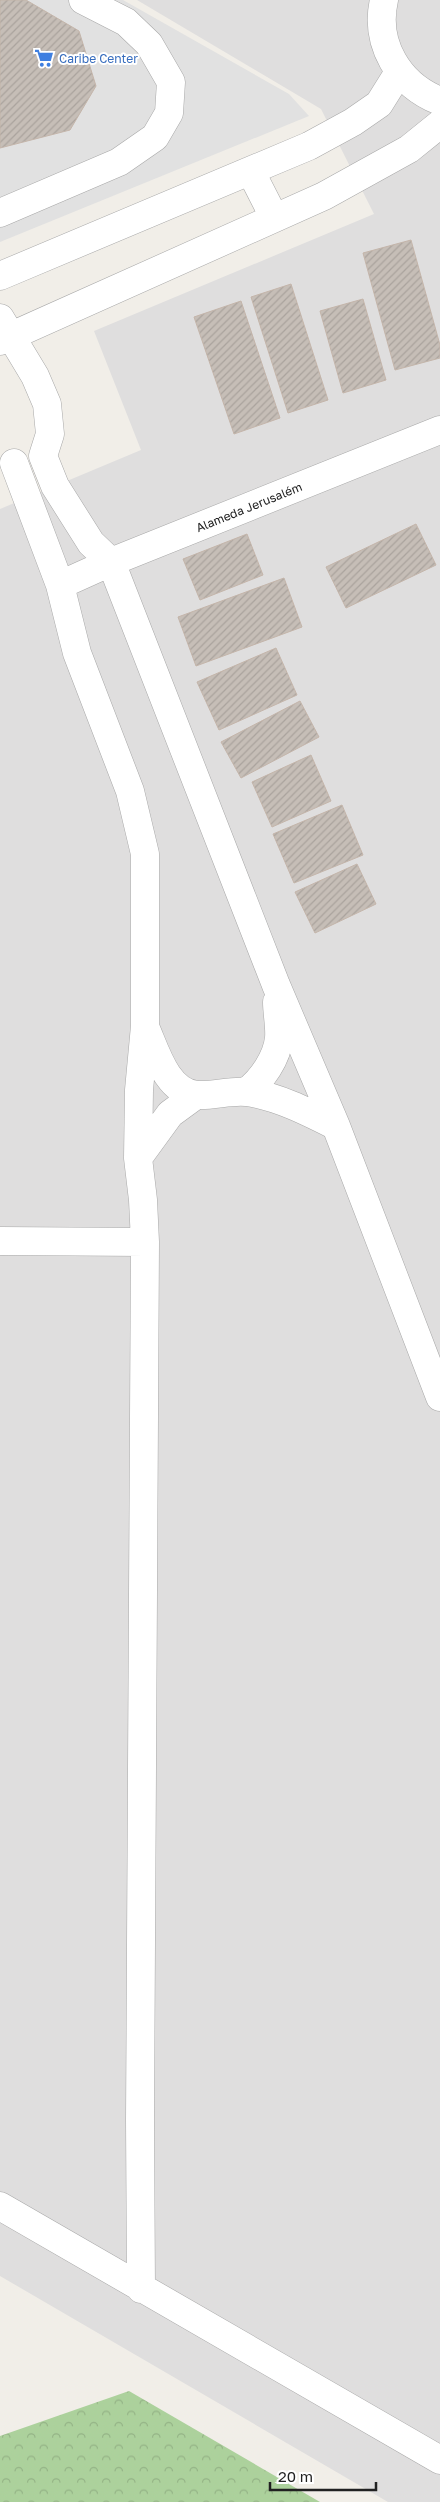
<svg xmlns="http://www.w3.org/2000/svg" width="440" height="2502" font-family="'Golos Text',sans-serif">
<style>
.residential{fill:#dfdede}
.forest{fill:url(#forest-crowns)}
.parking{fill:#e1e1e1}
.building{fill:url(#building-hatch);stroke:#c4b5aa}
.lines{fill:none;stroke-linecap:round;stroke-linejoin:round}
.minor-casing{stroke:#a8a8a8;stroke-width:29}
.minor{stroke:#fff;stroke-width:28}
.labels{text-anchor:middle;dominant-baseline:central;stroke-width:4;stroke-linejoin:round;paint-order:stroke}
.shop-label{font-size:12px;fill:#366cbe;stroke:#fff;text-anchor:start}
.street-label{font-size:12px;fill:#212121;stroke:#fff}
</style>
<defs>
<pattern id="forest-crowns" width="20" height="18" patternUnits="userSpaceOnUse" patternTransform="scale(1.25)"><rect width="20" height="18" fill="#acd19c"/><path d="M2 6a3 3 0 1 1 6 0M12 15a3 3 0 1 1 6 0" fill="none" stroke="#94b386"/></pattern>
<pattern id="building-hatch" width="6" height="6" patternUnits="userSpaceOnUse" patternTransform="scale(1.25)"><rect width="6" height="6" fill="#c6beb7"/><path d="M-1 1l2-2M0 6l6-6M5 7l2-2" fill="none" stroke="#aaa39d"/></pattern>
</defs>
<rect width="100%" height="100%" fill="#f1eee8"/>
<!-- residential -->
<path class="residential" d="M137,0H440V2502H388L0,2276V509L141,450L94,331L374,214L321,109Z"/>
<!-- forest -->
<path class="forest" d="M129,2391L320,2502H0V2436Z"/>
<!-- parking -->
<path class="parking" d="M0,0H123L289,94L309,116L0,242Z"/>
<!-- building -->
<path class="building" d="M0,0H26L79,31L96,86L70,130L0,148Z
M411,240L440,345V358L395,370L363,253Z
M291,284L328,400L288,413L251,297Z
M363,299L386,380L343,393L320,311Z
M241,301L280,418L234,434L194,317Z
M416,524L436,565L346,608L326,567Z
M247,534L263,575L200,600L183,559Z
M284,578L302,627L196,666L178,617Z
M276,648L297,695L219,730L197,682Z
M300,701L319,737L241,778L221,742Z
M311,755L331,801L272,827L252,782Z
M342,805L363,855L294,883L273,834Z
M357,864L376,904L315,933L295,892Z"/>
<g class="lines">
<!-- minor casing -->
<g class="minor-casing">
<path id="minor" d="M384,0C374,44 399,85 440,101
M251,172L274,217
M0,213L119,162L155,137L169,113L171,82L149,44L126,22L83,0
M0,276L309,146L353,122L379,104L399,72
M0,318L35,376L47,404L50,434L43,456L55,486L91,543L111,562L276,985L336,1126L440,1397
M0,341L324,196L409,149L440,124
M14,463L60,585L77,653L130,791L145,854V1026L139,1090L138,1158L143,1200L145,1242L140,2120L141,2289
M60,585L111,562L440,430
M146,1029C156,1052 167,1092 197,1095C214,1096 231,1090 247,1092C279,1097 308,1112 336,1126
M246,1092C262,1080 277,1058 279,1038C280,1027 277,1013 277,1002
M138,1158L170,1114L196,1095
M0,1241L145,1242
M0,2206L440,2460"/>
</g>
<!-- minor -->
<use href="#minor" class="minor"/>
</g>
<!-- icons -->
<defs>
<g id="supermarket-bare" transform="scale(1.5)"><path d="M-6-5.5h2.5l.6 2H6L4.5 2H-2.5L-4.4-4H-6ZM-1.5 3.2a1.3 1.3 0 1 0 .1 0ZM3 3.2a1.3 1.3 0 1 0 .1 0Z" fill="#3f7fe0" stroke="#fff" stroke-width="2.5" paint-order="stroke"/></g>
</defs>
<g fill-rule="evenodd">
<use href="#supermarket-bare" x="44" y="58"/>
</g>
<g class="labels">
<!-- shop labels -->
<g class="shop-label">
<text x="59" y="58">Caribe Center</text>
</g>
<!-- street labels -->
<g class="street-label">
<text transform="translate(249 507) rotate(-22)">Alameda Jerusalém</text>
</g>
</g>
<!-- scale -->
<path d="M270 2482v8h106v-8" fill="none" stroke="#212121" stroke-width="2.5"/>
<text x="278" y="2482" font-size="15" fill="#212121" stroke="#ffffff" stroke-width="4" paint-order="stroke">20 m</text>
</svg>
